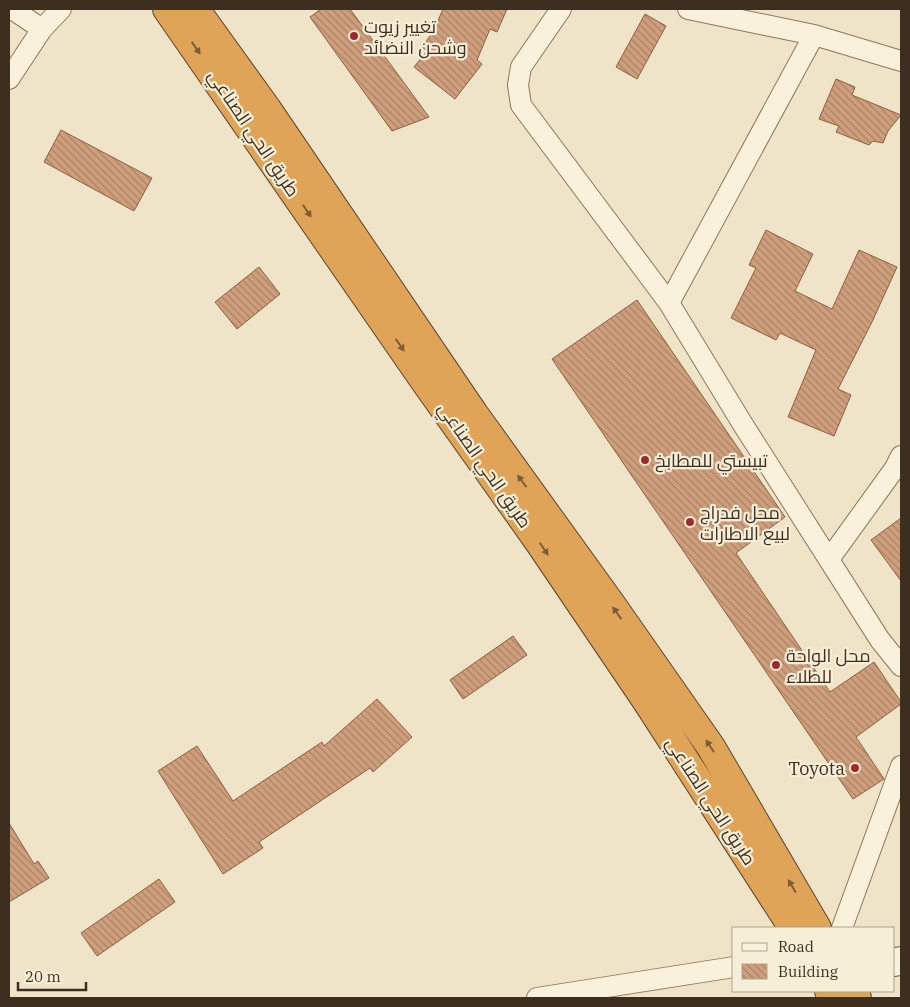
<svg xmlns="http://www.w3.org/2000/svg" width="910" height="1007" font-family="'IBM Plex Serif',Cairo,serif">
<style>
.building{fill:url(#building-back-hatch);stroke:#8d5f41}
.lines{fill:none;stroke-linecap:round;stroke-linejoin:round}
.street-casing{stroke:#8d765c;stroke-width:22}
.secondary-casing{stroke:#6f573f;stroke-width:30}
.highway-casing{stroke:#5b4430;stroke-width:30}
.street{stroke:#faf1dc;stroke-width:20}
.secondary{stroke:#faf1dc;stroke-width:28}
.highway{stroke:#e0a458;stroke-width:28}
.oneway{fill:#7e5d36}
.poi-dot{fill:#9e2a2b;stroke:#f7eed8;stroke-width:2}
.labels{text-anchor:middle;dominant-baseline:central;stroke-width:4.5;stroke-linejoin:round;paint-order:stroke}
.poi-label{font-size:18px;fill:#3d2e20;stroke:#f7eed8;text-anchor:start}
.street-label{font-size:18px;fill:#3d2e20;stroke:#f7eed8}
</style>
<defs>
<pattern id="building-back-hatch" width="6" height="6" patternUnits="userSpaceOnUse" patternTransform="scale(1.25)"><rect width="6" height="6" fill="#cf9f7d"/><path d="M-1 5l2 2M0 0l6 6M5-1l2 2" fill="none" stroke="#a98266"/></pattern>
</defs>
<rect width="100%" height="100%" fill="#f0e4c8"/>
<!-- building -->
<path class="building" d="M321,9H350L429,117L392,131L310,17Z
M443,9H507L497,32L490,29L477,60L482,64L455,99L414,67L427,51L422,47L433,32Z
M645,14L666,26L637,79L616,67Z
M836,79L855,87L852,95L901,115L888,131L883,143L873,141L869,145L836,132L839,126L819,119Z
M61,130L152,178L134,211L44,162Z
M766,230L813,254L795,291L832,309L859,250L897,267L872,322L838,389L851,395L834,436L788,417L816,350L780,333L776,340L731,318L756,268L749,265Z
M259,267L280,294L237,329L215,302Z
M637,300L785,517L736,553L830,692L874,662L901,702V704L856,737L884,779L853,799L552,359Z
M901,518V581L871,540Z
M513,636L527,655L463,699L450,680Z
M377,699L412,737L373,772L370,768L259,842L263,848L223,874L158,771L197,746L233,801L322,742L324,746Z
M9,823L34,864L38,861L49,878L9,902Z
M159,879L175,902L97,956L81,933Z"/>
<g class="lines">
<!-- street casing -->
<g class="street-casing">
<path id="street" d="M12,9L42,29
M561,9L521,67L518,85L521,105L669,303L742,423L880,640L901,666
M688,9L814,35L901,61
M9,79L42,29L61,9
M669,303L814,35
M830,558L895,468L901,456
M842,928L901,766
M537,998L734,967"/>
</g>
<!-- secondary casing -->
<g class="secondary-casing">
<path id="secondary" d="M894,962L901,961"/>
</g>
<!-- highway casing -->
<g class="highway-casing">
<path id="highway" d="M167,9L426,383L539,542L648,703L793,928
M195,9L267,109L474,414L611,604L711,747L817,928
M829,991L833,998
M853,991L857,998"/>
</g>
<!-- street -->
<use href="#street" class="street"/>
<!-- secondary -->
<use href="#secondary" class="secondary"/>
<!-- highway -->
<use href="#highway" class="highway"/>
</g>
<!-- one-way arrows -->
<defs><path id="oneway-solid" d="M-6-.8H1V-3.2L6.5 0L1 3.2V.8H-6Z" transform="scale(1.25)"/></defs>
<g class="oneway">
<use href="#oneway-solid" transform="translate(196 48) rotate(55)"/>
<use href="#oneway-solid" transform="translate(307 211) rotate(56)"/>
<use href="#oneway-solid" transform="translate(400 345) rotate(55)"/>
<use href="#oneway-solid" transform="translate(522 481) rotate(-126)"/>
<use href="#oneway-solid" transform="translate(544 549) rotate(56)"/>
<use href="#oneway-solid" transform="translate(617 613) rotate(-125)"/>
<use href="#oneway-solid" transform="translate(710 746) rotate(-123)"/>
<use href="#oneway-solid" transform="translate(792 886) rotate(-120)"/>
</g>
<!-- markers -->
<g class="poi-dot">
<circle cx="354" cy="36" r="5"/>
<circle cx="645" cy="460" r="5"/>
<circle cx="690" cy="522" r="5"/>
<circle cx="776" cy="665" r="5"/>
<circle cx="855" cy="768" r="5"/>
</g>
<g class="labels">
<!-- poi labels -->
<g class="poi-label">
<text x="364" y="26">تغيير زيوت<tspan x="364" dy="21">وشحن النضائد</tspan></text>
<text x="655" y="460">تبيستي للمطابخ</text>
<text x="700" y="512">محل فدراج<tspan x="700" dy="21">لبيع الاطارات</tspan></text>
<text x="786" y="655">محل الواحة<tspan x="786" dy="21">للطلاء</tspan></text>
<text x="845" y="768" text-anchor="end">Toyota</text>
</g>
<!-- street labels -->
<g class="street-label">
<text transform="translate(254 133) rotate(56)">طريق الحي الصناعي</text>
<text transform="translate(485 465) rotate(55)">طريق الحي الصناعي</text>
<text transform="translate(711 801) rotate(57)">طريق الحي الصناعي</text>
</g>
</g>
<!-- border -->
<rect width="910" height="1007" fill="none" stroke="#3d2e20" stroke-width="20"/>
<!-- legend -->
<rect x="732" y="927" width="162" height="65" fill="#f7eed8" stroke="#ada18e"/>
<rect x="742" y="943" width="25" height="8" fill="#faf1dc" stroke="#ada18e"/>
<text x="778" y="952" font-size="15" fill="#3d2e20">Road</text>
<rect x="742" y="964" width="25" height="15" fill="url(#building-back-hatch)" stroke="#ada18e"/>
<text x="778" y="977" font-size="15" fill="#3d2e20">Building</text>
<!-- scale -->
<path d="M18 982v8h68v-8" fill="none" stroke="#3d2e20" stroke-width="2.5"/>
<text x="25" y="982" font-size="15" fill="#3d2e20" stroke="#f7eed8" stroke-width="4" paint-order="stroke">20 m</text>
</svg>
